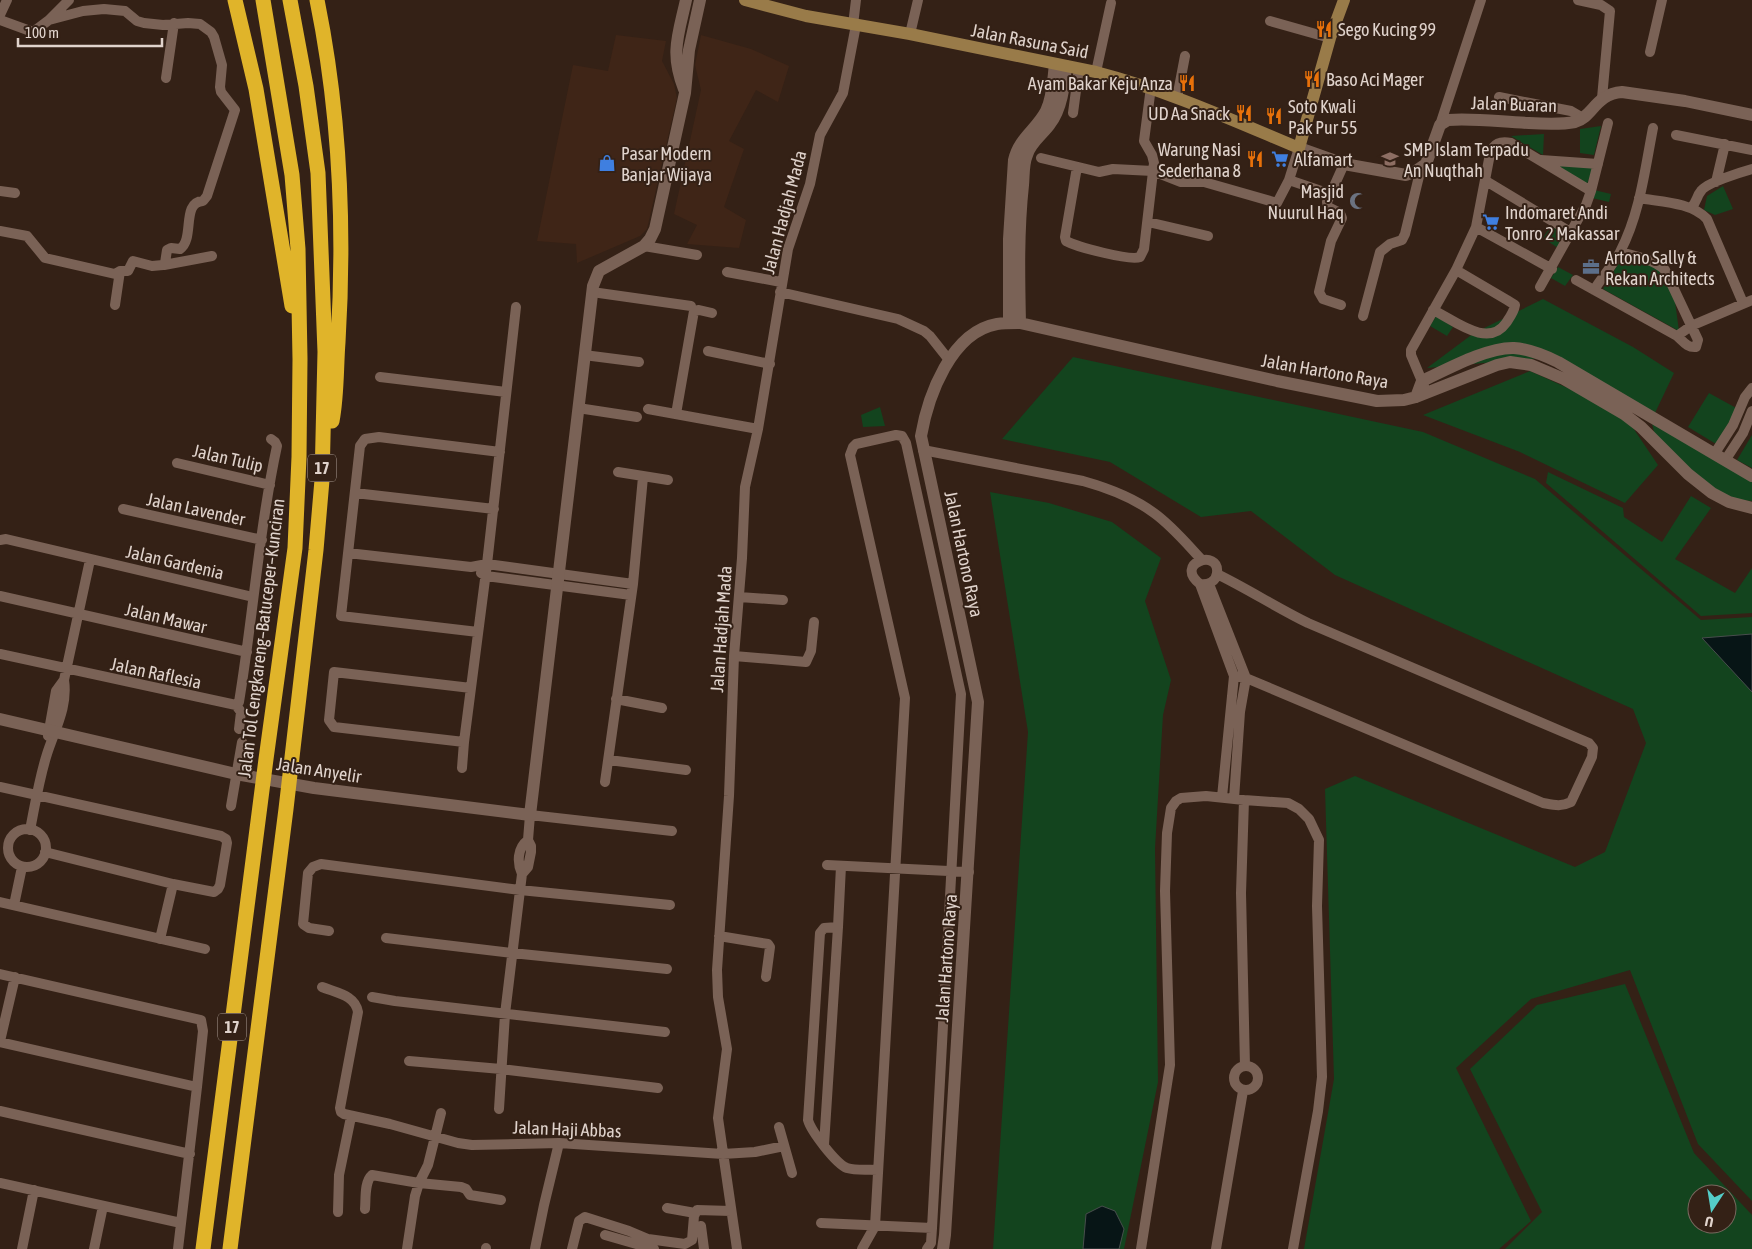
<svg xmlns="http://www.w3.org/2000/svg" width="1752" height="1249" font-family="'Asap Condensed',sans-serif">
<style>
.built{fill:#3f2517}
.green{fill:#13441e;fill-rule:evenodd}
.water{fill:#071516;stroke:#484e4d}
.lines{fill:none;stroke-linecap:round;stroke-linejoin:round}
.minor{stroke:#7a6256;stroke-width:10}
.tertiary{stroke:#7a6256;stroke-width:12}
.secondary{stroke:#997b49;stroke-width:12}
.motorway{stroke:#e0b42a;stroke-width:15}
.labels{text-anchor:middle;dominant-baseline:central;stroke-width:4;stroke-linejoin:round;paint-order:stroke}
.shield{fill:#342116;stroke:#ac9e95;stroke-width:1}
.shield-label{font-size:16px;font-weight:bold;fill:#e0d3cc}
.poi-label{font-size:18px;fill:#e0d3cc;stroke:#342116;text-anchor:start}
.street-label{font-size:18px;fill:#e0d3cc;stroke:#342116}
</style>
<rect width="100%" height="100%" fill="#342116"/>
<!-- built -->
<path class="built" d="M616,35L666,41L662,61L674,84L677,98L647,229L640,236L577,263L576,244L537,241L573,65L608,71Z
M701,35L751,49L789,66L778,102L756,90L729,141L744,149L724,207L746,220L739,248L687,244L697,225L674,214L701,90L695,65Z"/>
<!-- green -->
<path class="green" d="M1601,126L1594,155L1580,153V129Z
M1544,134L1543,155L1511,136Z
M1548,163L1594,166L1587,184Z
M1723,186L1733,209L1715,215L1704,210L1707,196Z
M1594,190L1611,194L1609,202L1592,198Z
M1552,224L1567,233L1558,248L1543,238Z
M1623,256L1656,266L1674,294L1679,331L1603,289Z
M1558,267L1573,275L1565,286L1551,278Z
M1543,299L1633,347L1674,373L1655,413L1541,358L1427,368L1474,333Z
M1436,316L1453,327L1447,336L1430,326Z
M1073,357L1423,432L1535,479L1701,620L1752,617V1201L1698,1144L1630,970L1531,999L1456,1068L1531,1221L1499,1249H1304L1334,1079L1325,789L1355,776L1575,867L1605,852L1646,743L1633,709L1335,575L1251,511L1201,517L1110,462L1002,439Z
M1530,371L1623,413L1658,465L1625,503L1520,452L1423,415Z
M1709,393L1738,409L1716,444L1688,427Z
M880,407L885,426L863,427L861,415Z
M1652,423L1752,481V501L1736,500L1695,478L1657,446Z
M1752,435V468L1737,460Z
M1548,472L1623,508L1624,517L1662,542L1691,496L1711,508L1675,559L1735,593L1752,568V613L1701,616L1546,483Z
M990,492L1049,503L1112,522L1161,558L1145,601L1171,680L1163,715L1155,848L1158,1082L1124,1249H993L1028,732Z
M1625,984L1694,1153L1752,1215V1249H1505L1542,1212L1470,1069L1537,1005ZM1697,1194H1727V1224H1697Z"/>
<!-- water -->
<path class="water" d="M1752,634V692L1702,638Z
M1102,1206L1115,1211L1124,1229L1119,1249H1083L1086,1214Z"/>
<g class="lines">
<!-- minor -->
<path class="minor" d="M1578,0L1601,5L1610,11L1602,98
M0,15L7,0
M0,20L33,32L49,20L69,0
M1270,21L1330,38
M853,25L856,0
M910,34L918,0
M1650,52L1662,0
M1096,72L1111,3
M166,78L174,23
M1499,97L1571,111L1583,118
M1177,98L1185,56
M1073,113L1079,68
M1440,125L1481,0
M1676,135L1752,150
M1041,158L1099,172L1113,169L1153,171L1181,182H1204L1277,203L1289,180L1299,148
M1541,160L1598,164
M1077,167L1065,237L1066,241C1077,247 1130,261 1140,257L1144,249L1154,163L1152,155L1144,141L1151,87
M1289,180L1330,194
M1486,181L1572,233
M1716,182L1725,144
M0,191L15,193
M1639,198C1661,202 1691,202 1707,219L1743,303
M1691,208C1698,200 1696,197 1701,191C1706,183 1741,172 1752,169
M1148,222L1208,236
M1476,227L1552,269
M0,231L27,236L45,258L115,274L120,271H128L133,261L152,266L163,265L165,263L167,250L171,248L180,249C195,239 181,202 203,201L207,196L235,110L221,92L220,87L222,65L214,37L211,32L200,24L188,23L163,25L144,23L137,21L125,11L104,9L83,11L49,20
M644,246L697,255
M164,265L212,256
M727,272L781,282
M1576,280L1677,336C1683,341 1687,348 1696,347L1698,340L1665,270C1653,259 1635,256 1620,252
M1540,287L1586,205L1591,191L1608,123
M1594,290C1602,277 1613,265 1620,252C1640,214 1645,169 1653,128
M592,292L691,306
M780,292L898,319L924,331L930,336L949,360
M115,305L120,271
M1341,305L1323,299L1319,292L1331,241L1342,218L1340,213L1328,207L1327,202L1344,164
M1433,310C1454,320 1488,349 1506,323C1510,317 1514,312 1515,305L1507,300L1456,270
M1363,316L1380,252L1390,244L1402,240L1405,234L1421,168
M1677,336L1691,326L1752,300
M708,351L770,364
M584,355L639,362
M380,377L506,392
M1424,386L1411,355V350L1456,270L1476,227L1490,154C1494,143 1500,141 1511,143L1591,191
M578,408L637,417
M648,409L758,429
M676,414L694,311L699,310L712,313
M923,450L1083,481C1108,488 1134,498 1154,513C1172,526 1186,543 1201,559
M1715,453L1733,425L1745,397L1752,388
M1726,459L1743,433L1752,411
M177,463L270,485
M618,472L668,480
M355,493L494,509
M123,509L262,540
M0,540L6,539L253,597
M348,553L471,567L487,564L633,584
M481,573L486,576L631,595
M1217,574C1248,589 1277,608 1308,623L1589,743L1593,748L1592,757L1571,802C1561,807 1554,805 1543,803L1246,678L1234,676
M1200,584C1208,585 1216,582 1217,573C1220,548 1173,563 1200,584L1234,676L1222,797
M1209,584L1246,678L1240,712L1234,799
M0,596L247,652
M739,597L783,600
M478,632L341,616L360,446L365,439L379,437L500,452
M0,654L236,705L239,702C253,617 259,530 277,446L275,442L271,439
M734,656L806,662L811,651L814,622
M616,699L662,708
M236,705L241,712L239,729
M48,736L56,691L64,680
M464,742L334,727L329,720L334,672L471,688
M609,760L686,770
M462,768L464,742L487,564L516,307
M605,782L633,584L643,477
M0,787L221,836L226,839L227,843L220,885L218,889L214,892L173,884L45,852
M1244,800L1241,893L1245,1066
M231,806L242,742
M8 848a19 19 0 1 1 38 0a19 19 0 1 1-38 0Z
M30,830C35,805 39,779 47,754C55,729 68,707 64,680L90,560
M827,865L969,872
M841,866L838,927L824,928L820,933L808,1120C811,1131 836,1164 847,1168C857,1171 869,1169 878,1170
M522,874L528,867L531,852V846L528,840L530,815L672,831
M0,902L205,949
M14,905L22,867
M329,931L309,928L303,924L308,873L313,867L321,864L520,890L670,905
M719,936L768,944L770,947L766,977
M386,938L512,953L667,969
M160,939L173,884
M0,974L201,1020L203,1031L197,1087L178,1249
M322,987C337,993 355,995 358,1012L340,1108L341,1112L344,1114L390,1124L458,1143L472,1145L559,1143L723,1154L755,1152L784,1146
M372,997L395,1001L665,1032
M0,1041L15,977
M0,1042L197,1087
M409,1061L501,1069L658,1088
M1234 1078a12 12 0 1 1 24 0a12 12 0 1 1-24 0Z
M499,1109L505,1014L522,874C517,863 517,848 528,840
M0,1111L190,1154
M779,1127L792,1173
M824,1145L838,927
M0,1183L181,1223
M667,1208L695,1213
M365,1209C366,1199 364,1182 372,1175L419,1183L461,1187L466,1189L470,1195L501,1200
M338,1212L339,1175L351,1117
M821,1223L932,1228
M701,1226L704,1249
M605,1235L654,1249
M22,1249L34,1190
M94,1249L103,1206
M407,1249L415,1196L419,1183L428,1165L441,1113
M486,1249V1248
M535,1249L544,1205L559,1143
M572,1249L579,1221L585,1217L629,1231L648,1239L685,1244L692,1240L694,1216L697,1210L731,1211
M737,1249L718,1118L727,1049L718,997L717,970L729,796L734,656L742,558L745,487L758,429L788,249L810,184L820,135L843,93L856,25
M862,1249L875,1226L905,698L850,455L853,447L856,444L896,435L902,436L906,443L961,694L932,1228L931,1243L927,1249
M1141,1249L1170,1065L1165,891L1167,833L1171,808L1176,801L1181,798L1206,796L1244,800L1288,803L1299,809L1309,819L1319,840L1317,906L1322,1077L1318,1111L1293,1249
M1216,1249L1243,1091"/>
<!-- tertiary -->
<path class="tertiary" d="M684,89C670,53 678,36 686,0
M1299,148L1344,164L1406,175L1416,171L1426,164L1440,125L1448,120C1474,118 1502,122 1529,123C1544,124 1560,125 1575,122C1593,117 1595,94 1622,92L1685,101L1752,115
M1009,323V239L1014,160C1019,138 1036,130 1046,111C1053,97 1053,80 1055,64
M1020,323C1019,277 1018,231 1023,185C1024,175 1023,164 1027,155C1030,143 1043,134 1050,124C1062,108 1064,86 1066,66
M1416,397L1422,381C1446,370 1487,347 1514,348C1530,349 1544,355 1558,362L1752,476
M0,719L236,774L314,788L530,815L593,286L599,271L644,246L650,239L655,229L685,93L689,50L700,0
M943,1249L945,1235L978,702L921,436C928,396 951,332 997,324C1004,323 1012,323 1020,323L1277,381L1377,401L1404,400L1416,397L1497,365L1510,362L1531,365L1564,379L1624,414L1641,427L1688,474L1712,493L1729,502L1752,508"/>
<!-- secondary -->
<path class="secondary" d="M745,0L806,16L910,34L1096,72C1166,90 1232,120 1299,148L1330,38L1344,0"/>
<!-- motorway -->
<path class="motorway" d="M235,0L256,89L292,306
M317,0C340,113 345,227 338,342C336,368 337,395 332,421
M203,1249L266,759L295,548L299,457L300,359L298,249L292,175L263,0
M230,1249L286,809L316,550L322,480L325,352L318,173L306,86L290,0"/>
</g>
<!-- icons -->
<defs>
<g id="restaurant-bare" transform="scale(1.35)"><path d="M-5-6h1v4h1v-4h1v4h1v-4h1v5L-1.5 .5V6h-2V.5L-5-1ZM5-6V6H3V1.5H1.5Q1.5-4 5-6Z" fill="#e8710a" stroke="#342116" stroke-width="2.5" paint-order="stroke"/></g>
<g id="supermarket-bare" transform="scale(1.35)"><path d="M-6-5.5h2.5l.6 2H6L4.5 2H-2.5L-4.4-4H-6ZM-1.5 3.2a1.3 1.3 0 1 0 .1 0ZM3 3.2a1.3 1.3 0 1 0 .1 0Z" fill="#3f7fe0" stroke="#342116" stroke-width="2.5" paint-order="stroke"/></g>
<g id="university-bare" transform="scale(1.35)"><path d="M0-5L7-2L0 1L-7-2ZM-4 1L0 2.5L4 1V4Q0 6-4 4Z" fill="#8d6e63" stroke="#342116" stroke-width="2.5" paint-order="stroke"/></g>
<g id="shop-bare" transform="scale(1.35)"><path d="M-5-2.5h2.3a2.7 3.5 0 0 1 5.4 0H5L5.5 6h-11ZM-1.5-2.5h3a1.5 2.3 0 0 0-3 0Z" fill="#3f7fe0" stroke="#342116" stroke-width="2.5" paint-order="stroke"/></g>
<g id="mosque-bare" transform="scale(1.35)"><path d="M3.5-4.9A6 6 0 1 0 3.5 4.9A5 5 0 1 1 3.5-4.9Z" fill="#6b7280" stroke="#342116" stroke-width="2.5" paint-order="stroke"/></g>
<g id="office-bare" transform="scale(1.35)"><path d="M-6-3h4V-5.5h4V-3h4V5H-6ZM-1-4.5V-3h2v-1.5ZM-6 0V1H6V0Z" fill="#5c6f8a" stroke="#342116" stroke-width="2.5" paint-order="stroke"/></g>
</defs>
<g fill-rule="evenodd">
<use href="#restaurant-bare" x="1324" y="29"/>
<use href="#restaurant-bare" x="1312" y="79"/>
<use href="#restaurant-bare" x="1187" y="83"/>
<use href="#restaurant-bare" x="1244" y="113"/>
<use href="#restaurant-bare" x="1274" y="116"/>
<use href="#restaurant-bare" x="1255" y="159"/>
<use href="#supermarket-bare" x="1280" y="159"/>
<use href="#university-bare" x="1390" y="159"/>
<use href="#shop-bare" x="607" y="163"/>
<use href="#mosque-bare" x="1358" y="201"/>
<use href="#supermarket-bare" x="1491" y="222"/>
<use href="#office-bare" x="1591" y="267"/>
</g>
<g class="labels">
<!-- shield labels -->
<g class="shield">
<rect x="308" y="454.5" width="28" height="27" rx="4"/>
<rect x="218" y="1013.5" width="28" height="27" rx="4"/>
</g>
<g class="shield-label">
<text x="322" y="468">17</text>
<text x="232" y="1027">17</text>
</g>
<!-- poi labels -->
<g class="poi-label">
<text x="1338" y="29">Sego Kucing 99</text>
<text x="1326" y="79">Baso Aci Mager</text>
<text x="1173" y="83" text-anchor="end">Ayam Bakar Keju Anza</text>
<text x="1288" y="106">Soto Kwali<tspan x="1288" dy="21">Pak Pur 55</tspan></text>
<text x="1230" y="113" text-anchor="end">UD Aa Snack</text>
<text x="1241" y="149" text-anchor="end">Warung Nasi<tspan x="1241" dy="21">Sederhana 8</tspan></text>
<text x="1404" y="149">SMP Islam Terpadu<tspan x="1404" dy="21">An Nuqthah</tspan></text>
<text x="621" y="153">Pasar Modern<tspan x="621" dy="21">Banjar Wijaya</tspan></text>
<text x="1294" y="159">Alfamart</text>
<text x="1344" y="191" text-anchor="end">Masjid<tspan x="1344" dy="21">Nuurul Haq</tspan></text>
<text x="1505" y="212">Indomaret Andi<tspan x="1505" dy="21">Tonro 2 Makassar</tspan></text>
<text x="1605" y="257">Artono Sally &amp;<tspan x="1605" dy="21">Rekan Architects</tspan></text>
</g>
<!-- street labels -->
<g class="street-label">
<text transform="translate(1030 41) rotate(11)">Jalan Rasuna Said</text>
<text transform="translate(1514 104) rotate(2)">Jalan Buaran</text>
<text transform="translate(784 212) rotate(-75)">Jalan Hadjah Mada</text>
<text transform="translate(1325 371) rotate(10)">Jalan Hartono Raya</text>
<text transform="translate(228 458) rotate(13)">Jalan Tulip</text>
<text transform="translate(196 509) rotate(12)">Jalan Lavender</text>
<text transform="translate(964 554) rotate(78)">Jalan Hartono Raya</text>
<text transform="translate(175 562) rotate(13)">Jalan Gardenia</text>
<text transform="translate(166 618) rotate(13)">Jalan Mawar</text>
<text transform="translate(721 629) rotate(-86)">Jalan Hadjah Mada</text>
<text transform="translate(261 638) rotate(-83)">Jalan Tol Cengkareng–Batuceper–Kunciran</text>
<text transform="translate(156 673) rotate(12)">Jalan Raflesia</text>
<text transform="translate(319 770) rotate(9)">Jalan Anyelir</text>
<text transform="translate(946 958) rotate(-86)">Jalan Hartono Raya</text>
<text transform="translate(567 1129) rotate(2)">Jalan Haji Abbas</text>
</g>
</g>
<!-- north arrow -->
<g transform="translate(1712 1209) rotate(192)"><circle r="24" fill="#342116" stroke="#79685f"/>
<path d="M0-4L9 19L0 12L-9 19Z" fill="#54cdc8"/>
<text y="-8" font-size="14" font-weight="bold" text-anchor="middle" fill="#e0d3cc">U</text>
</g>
<!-- scale -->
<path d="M18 38v8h144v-8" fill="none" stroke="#e0d3cc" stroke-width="2.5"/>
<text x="25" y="38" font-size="15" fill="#e0d3cc" stroke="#342116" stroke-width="4" paint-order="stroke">100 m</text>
</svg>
